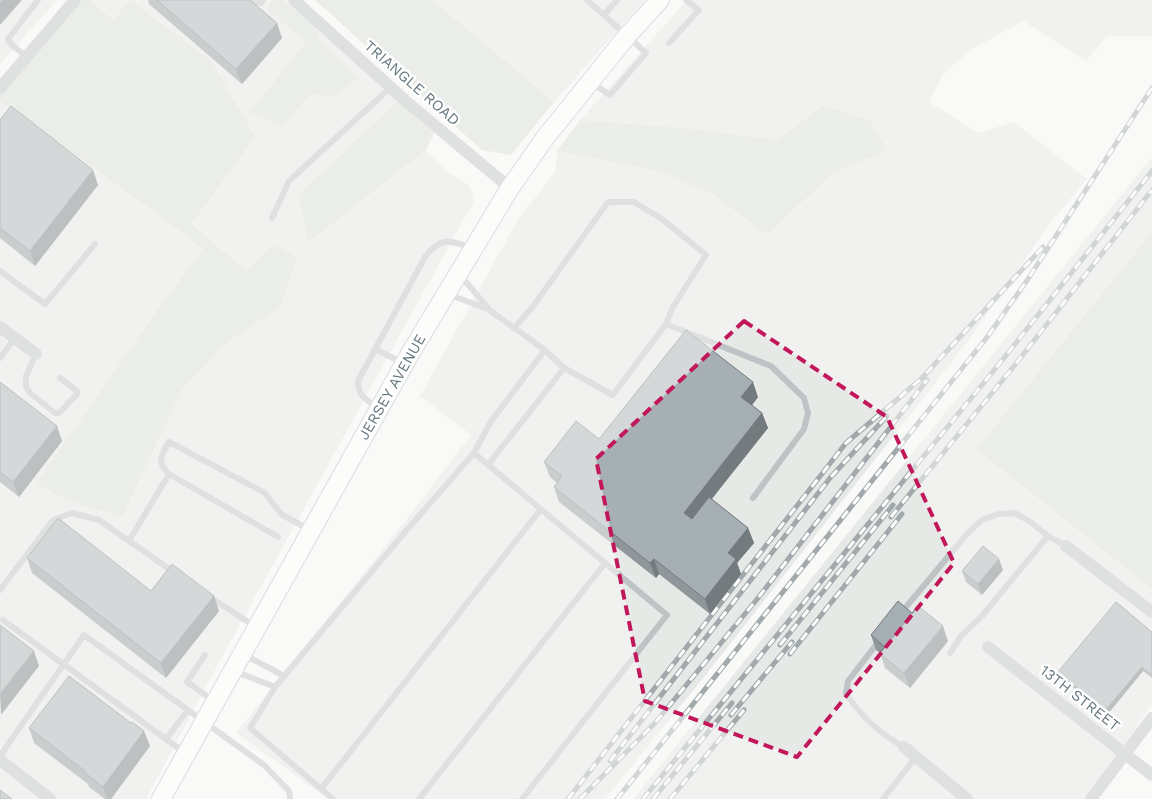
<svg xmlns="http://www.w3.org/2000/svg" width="1152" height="799" font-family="'Work Sans',sans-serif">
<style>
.built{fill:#e7e9e7}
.green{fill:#daded7}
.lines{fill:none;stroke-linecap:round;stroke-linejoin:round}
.secondary-casing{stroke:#b3babd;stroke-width:20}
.lane{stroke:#bec4c6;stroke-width:6}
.street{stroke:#bec4c6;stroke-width:12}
.secondary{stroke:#fff;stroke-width:18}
.rail-casing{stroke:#a1a9ac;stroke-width:5}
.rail{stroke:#fff;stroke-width:3;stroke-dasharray:9;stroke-linecap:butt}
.wall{fill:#8f979b}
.shaded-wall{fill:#747b7e}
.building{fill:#a6b0b4;stroke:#747b7e}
.marked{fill:none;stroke:#c2185b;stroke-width:4;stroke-dasharray:10 6;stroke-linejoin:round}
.labels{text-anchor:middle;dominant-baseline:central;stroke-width:5;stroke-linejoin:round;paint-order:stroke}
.street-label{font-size:15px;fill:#66787f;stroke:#fff}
</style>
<rect width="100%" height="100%" fill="#f9f9f7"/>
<!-- built -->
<path class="built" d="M0,0H57L0,64Z
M90,0H295L405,93L298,195L308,243L426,150L446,171L470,186L474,201L222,657L146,799H0V101L160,216L203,249L150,320L37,484L69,501L122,517L182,390L225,344L280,307L273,245L246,271L192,222L131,0L113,20Z
M433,0H645L554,102Z
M687,0H1152V36H1107L1086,61L1023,21L972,49L943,74L929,102L978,133L1014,122L1087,179L1051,222L969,340L704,677L605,799H328L236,733L395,534L471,435L423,398H419L517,221L555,172L557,151L658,171L711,193L767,235L833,173L887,150L823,105L778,140L695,129L580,120Z
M1152,157V232L976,449L1152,589V704L1087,799H633Z"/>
<!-- green -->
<path class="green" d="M79,0H90L113,20L130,0L212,62L255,137L192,223L246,271L273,245L297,257L280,307L225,344L182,390L122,517L69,501L36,484L150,320L203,249L160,216L0,101V93Z
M273,0H281L313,23L322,43L359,78L331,97L312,93L283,125L249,113L306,42L267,10Z
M315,0H433L554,102L511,155L482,150Z
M397,101L434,133L426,150L308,243L298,195Z
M823,105L870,121L887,150L833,173L767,235L711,193L658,171L557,151L580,120L695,129L778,140Z
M1152,232V589L976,449Z"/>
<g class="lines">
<!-- secondary casing -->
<g class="secondary-casing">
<path id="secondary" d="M161,799L411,352L510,188L545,138L570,107L627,36L660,0"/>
</g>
<!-- lane -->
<path class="lane" d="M253,0L256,3H261L263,0
M587,0L646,53L610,95L591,82
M604,15L617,0
M669,43L699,10L686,0
M27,57L11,44L8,39L38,0
M272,218L289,181L391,87
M0,271L45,304L95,244
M460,275L488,308
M447,294L488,309L545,350L564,368L613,395L666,324L771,366L804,398L808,413L804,429L753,498
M514,328L531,309L608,202H634L662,219L706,255L673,307L666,324
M375,349L403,363
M36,354L26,376V387L30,393L55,413H59L77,394V391L60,378
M0,358L15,338
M378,408C366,399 358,397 358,381L425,257C442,235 449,241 473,248
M474,453L490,423L545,350
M488,465L564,368
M1048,536L1066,546
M278,537L169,474C156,461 161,456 169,442L265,493L281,514L310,530
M129,541L169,474
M0,590L53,520L72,513L99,520L175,573
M208,596L256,627
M901,613L967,534L982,520L999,514L1015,513L1029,521L1048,536L982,616L961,636L950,653
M3,620L185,753
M879,641L848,681L846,693C860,716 881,734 904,747
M243,654L284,676
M205,655L187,682L214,701
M234,671L275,687
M166,739L188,710
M0,756L84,635L264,765L289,791L290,799
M321,789L541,509
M333,799L250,728L275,687L405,532L474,453L667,615L522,799
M419,799L605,563
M883,799L916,757"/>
<!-- street -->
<path class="street" d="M294,0L408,103L510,188
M0,88L75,0
M0,327L36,354
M1066,546L1152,612
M988,647L1152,775
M904,747L967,799
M0,760L50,799
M1091,799L1152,718"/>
<!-- secondary -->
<use href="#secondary" class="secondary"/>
<!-- rail casing -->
<g class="rail-casing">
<path id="rail" d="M891,517L1014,366L1152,190
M780,645L893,505
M790,654L902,514
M731,715L792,642
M610,761L830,478L887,416
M568,799L846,443L921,379L1043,247
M580,799L655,723L758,598L927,380
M617,799L988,336L1028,279L1152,88
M643,799L1004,358L1152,171
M653,799L732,703
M670,799L744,710"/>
</g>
<!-- rail -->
<use href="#rail" class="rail"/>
</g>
<!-- wall -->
<path class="wall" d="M148,0H250L282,38L242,84L149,4Z
M0,120L98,185L35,266L0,238Z
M0,382L62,441L19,497L0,482Z
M758,397L752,405L762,413L768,428L712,499L748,528L754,543L737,563L741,574L710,614L659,574L656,578L559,502L554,487L557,483L550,477L544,462L599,439Z
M27,558L151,591L219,611L166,678L32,573Z
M1003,570L982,595L966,582L962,571Z
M1152,632V678L1143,671L1107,715L1059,676L1058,672Z
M871,635L948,641L910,688L885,668L880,653L876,650Z
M29,728L150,746L111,799H105L89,787L88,784L34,743Z"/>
<!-- shaded-wall -->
<path class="shaded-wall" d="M4,0H22L0,25V4Z
M277,23L282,38L242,84L236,69Z
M93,170L98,185L35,266L30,251Z
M753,382L758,397L747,412L741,397Z
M762,413L768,428L689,527L684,513Z
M57,426L62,441L19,497L13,482Z
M748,528L754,543L737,563L741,574L710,614L705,599L728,553Z
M654,559L659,574L656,578L650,563Z
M999,559L1003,570L982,595L978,584Z
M214,596L219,611L166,678L161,663Z
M943,626L948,641L910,688L904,673Z
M34,651L39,666L1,715L0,694Z
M1142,667L1143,671L1107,715L1105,711Z
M144,731L150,746L111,799H107L103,787Z"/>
<!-- building -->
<path class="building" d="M0,0H4L0,4Z
M157,0H250L277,23L236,69Z
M11,106L93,170L30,251L0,228V120Z
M686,330L753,382L741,397L762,413L684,513L692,519L709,497L748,528L728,553L736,559L705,599L654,559L650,563L554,487L562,476L544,462L576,421L599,439Z
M0,382L57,426L13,482L0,472Z
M58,518L151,591L172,564L214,596L161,663L27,558Z
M983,546L999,559L978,584L962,571Z
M898,601L912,613L918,606L943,626L904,673L879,653L885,647L871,635Z
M1116,602L1152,632V676L1142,667L1105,711L1058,672Z
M0,625L34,651L0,694Z
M69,676L131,723L132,722L144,731L103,787L84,772L85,771L29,728Z
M0,790L12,799H0Z"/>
<!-- marked area -->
<path d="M0 0H1152V799H0ZM744,321L887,417L954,563L797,757L645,701L596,459Z" fill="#f9f9f7" fill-opacity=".55" fill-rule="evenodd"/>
<path class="marked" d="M744,321L887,417L954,563L797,757L645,701L596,459Z"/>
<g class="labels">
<!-- street labels -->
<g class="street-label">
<text transform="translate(412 83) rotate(41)">TRIANGLE ROAD</text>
<text transform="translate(392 387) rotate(-60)">JERSEY AVENUE</text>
<text transform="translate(1080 698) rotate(38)">13TH STREET</text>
</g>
</g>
</svg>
